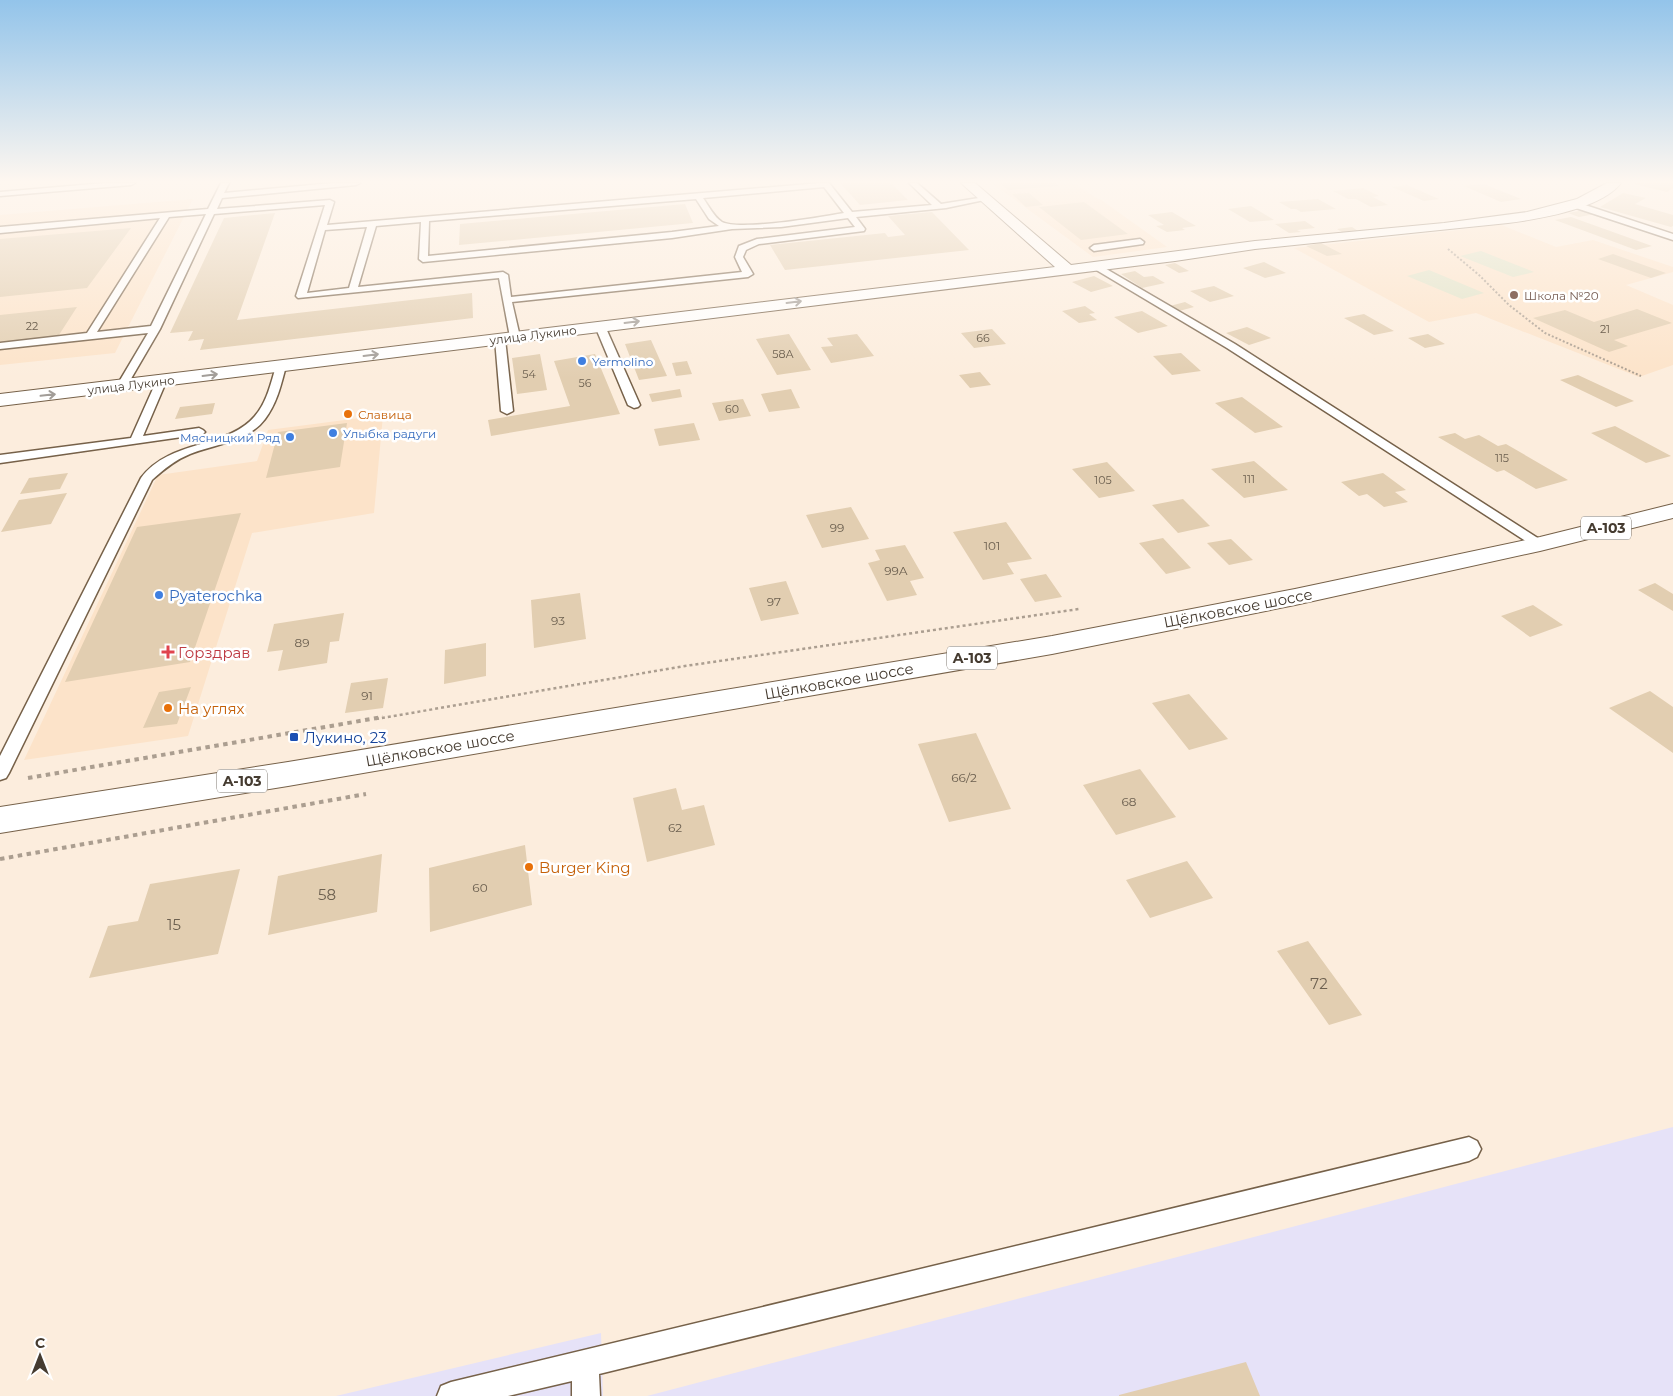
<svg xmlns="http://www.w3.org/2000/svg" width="1673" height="1396" font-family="Montserrat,sans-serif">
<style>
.built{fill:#fce3c9}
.industrial{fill:#e6e2f8}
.green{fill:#dfe2c6}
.building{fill:#e2ceb1}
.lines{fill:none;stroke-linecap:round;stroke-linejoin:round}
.service-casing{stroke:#766149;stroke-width:3}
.minor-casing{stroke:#766149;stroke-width:2}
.primary-casing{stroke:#766149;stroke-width:2}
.path-far2{stroke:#ab9e90;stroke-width:2;stroke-dasharray:2 2;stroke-linecap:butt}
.path-far1{stroke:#ab9e90;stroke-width:2.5;stroke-dasharray:3 3;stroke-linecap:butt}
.path{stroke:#ab9e90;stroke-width:4;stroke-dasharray:4.5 4.5;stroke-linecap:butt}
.service{fill:#fff;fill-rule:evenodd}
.minor{fill:#fff;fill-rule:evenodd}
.primary{fill:#fff;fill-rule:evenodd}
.oneway{stroke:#a29d98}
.education-dot{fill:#8d6e63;stroke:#fff;stroke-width:2}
.shop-dot{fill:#3f7fe0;stroke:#fff;stroke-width:2}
.food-dot{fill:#e8710a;stroke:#fff;stroke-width:2}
.health-dot{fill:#e0444e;stroke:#fff;stroke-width:2}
.transit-dot{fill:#1a4fb4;stroke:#fff;stroke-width:2}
.labels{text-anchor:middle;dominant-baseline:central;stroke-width:5;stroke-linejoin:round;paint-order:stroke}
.far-number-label{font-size:11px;fill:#6c6050}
.far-education-label{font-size:12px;fill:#785e54;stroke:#fff;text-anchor:start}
.far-street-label{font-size:12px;fill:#453b30;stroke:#fff}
.far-shop-label{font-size:12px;fill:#366cbe;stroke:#fff;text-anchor:start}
.far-food-label{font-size:12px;fill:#c56008;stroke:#fff;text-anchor:start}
.number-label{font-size:12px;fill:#6c6050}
.shield{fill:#fff;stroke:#7d766e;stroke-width:1}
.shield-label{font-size:14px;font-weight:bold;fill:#453b30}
.shop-label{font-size:15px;fill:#366cbe;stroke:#fff;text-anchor:start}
.street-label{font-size:15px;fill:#453b30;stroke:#fff}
.health-label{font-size:15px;fill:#be3a42;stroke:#fff;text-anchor:start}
.food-label{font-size:15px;fill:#c56008;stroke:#fff;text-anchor:start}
.transit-label{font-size:15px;fill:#164399;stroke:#fff;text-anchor:start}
.near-number-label{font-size:15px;fill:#6c6050}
</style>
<rect width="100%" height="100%" fill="#fceddd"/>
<!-- built -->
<path class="built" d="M992,183H1074L1098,199H1100L1167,247L1093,257Z
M193,199L115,353L0,365V215Z
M1499,224L1556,247L1593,240L1673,267V272L1626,285L1673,305V365L1639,377L1476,313L1429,322L1294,248L1451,231Z
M383,415L374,513L252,533L188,736L24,760L158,475L257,461L268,430Z"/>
<!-- industrial -->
<path class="industrial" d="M1673,1127V1396H647Z
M601,1333L603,1396H336Z"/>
<!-- green -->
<path class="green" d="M1481,251L1534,272L1513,277L1460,256Z
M1429,270L1484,293L1462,299L1407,276Z"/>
<!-- building -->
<path class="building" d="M840,183H891L908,200L860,205Z
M1000,183H1055L1059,186L1008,190Z
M1636,183H1673V188L1667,192L1634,184Z
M1484,184L1521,199L1501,202L1464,186Z
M1407,185L1439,199L1424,201L1392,187Z
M1363,188L1379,196L1373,197L1388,205L1371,207L1356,199H1348L1333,191Z
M1029,193L1043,205L1026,207L1012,194Z
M1623,193L1646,198L1635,204L1673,215V226L1671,227L1600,207Z
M1318,199L1336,209L1301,212L1296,209H1291L1279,202Z
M1084,202L1128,234L1081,240L1039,207Z
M685,204L693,223L459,245L460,224Z
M1251,206L1274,220L1250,222L1228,209Z
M1584,210L1595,214L1579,217L1568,213Z
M932,212L969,250L785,270L770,245L885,233L888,237L905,235L888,216Z
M1172,212L1196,226L1182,228L1185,230L1167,232L1156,226L1164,225L1148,215Z
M275,213L237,320L472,293L473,318L200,350L204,339L188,341L193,331L170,333L224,218Z
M1571,217L1652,246L1636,250L1555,220Z
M1305,221L1315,228L1297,230L1301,232L1289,233L1275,224Z
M1352,227L1358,231L1342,232L1337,229Z
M131,228L87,288L0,297V239Z
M1321,243L1342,254L1327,256L1306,246Z
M1613,254L1666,273L1651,278L1598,259Z
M1264,262L1286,273L1265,278L1243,268Z
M1175,263L1189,271L1179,273L1165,265Z
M1135,271L1144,277L1153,276L1165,283L1142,288L1121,274Z
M1094,276L1113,286L1091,292L1072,282Z
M1214,286L1234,296L1210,302L1190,291Z
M1185,302L1194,307L1179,311L1170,306Z
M1085,306L1095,313L1089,314L1097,320L1079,323L1062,311Z
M77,307L57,338L0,344V315Z
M1637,309L1672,323L1614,340L1628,346L1609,352L1533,318L1565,310L1594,322Z
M1142,311L1168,326L1138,333L1114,317Z
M1364,314L1394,331L1374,335L1344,318Z
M1247,327L1271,338L1249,345L1226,333Z
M992,329L1006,344L974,348L961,333Z
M789,334L811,370L777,375L756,339Z
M857,334L874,356L831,363L821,347L833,346L827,338Z
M1428,334L1445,344L1425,348L1408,338Z
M651,340L667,376L639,380L625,344Z
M1181,353L1201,371L1172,375L1153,356Z
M540,354L547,390L517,394L512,358Z
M595,354L620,414L491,436L488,420L570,406L554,361Z
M687,361L692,374L676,376L672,363Z
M980,372L991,385L970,388L959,375Z
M1578,375L1634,401L1616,407L1560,380Z
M680,389L682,397L652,402L649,394Z
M791,389L800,408L769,412L761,394Z
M1242,397L1283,427L1255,433L1215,403Z
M743,399L751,416L719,421L712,403Z
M215,403L212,414L175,419L180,407Z
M347,423L340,467L266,478L278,432Z
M694,423L700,440L659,446L654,429Z
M1615,426L1671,456L1646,463L1591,433Z
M1455,433L1465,439L1479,435L1498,446L1506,444L1568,480L1536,489L1504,470L1497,472L1438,437Z
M1254,461L1288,490L1244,498L1211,469Z
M1107,462L1135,491L1099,498L1072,469Z
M68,473L60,489L20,494L29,478Z
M1383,473L1406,490L1395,492L1408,502L1384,507L1367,494L1359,496L1341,482Z
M67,493L51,524L1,532L19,500Z
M1183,499L1210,526L1178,533L1152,505Z
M851,507L869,539L822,548L806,515Z
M241,513L190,662L65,682L137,527Z
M1006,522L1032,559L1007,563L1014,574L983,580L953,532Z
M1163,538L1191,568L1166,574L1139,543Z
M1231,539L1253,560L1229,565L1207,543Z
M905,545L924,578L910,581L917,595L887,601L868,563L880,560L875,550Z
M1046,574L1062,597L1035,602L1020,579Z
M786,581L799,614L761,621L749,588Z
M1655,583L1673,594V611L1638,590Z
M580,593L586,639L534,648L531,600Z
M1533,605L1563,625L1530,637L1501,616Z
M344,613L339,641L330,642L327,663L278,671L283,650L267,652L274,624Z
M486,643V676L444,684L445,650Z
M388,678L383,708L345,713L351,683Z
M191,687L177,724L143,728L159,692Z
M1650,691L1673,707V753L1609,708Z
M1189,694L1228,739L1189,750L1152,703Z
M976,733L1011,809L949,822L918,744Z
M1140,769L1176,817L1116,835L1083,785Z
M676,788L682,810L704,805L715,845L647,862L633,798Z
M525,845L532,905L430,932L429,868Z
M382,854L377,912L268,935L278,876Z
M1187,861L1213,898L1150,918L1126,880Z
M240,869L218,954L89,978L108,926L138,921L150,884Z
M1308,941L1362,1015L1329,1025L1277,951Z
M1246,1362L1260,1396H1119V1395Z"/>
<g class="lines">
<!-- service casing -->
<g class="service-casing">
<path id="service" d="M105,183H135L131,185L0,196V192Z
M221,183H229L224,193L333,183H360L356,185L222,198L217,209L330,200L334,202L327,225L820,183H829L852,212L932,205L909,183H917L941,204L985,197L989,199L946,208L856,217L865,229L864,231L759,244L746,250L743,257L753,274L748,277L512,302L520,337L515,340L510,337L499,278L298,298L296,296L325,205L214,214L160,329L125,389H117L116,387L148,333L0,349V343L87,333L160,218L0,233V227L208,209ZM824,187L844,213C822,217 740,231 722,222C714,217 708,205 703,198ZM696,199L709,219L719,226L672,232L428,256L429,221ZM206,214L151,326L97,332L169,217ZM848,218L855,227L757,239L739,246L735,257L742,272L511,297L508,275L503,272L358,287L376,226L421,222L419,259L423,262L672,238L732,229L781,227ZM367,227L349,288L307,293L325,230Z
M1573,203H1579L1673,234V240L1573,207Z
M1140,239L1144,242L1143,244L1094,251L1090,248L1094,245Z
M1096,263L1235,344L1547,544L1540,548L1535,547L1227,348L1093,268L1092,266Z
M600,323L605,326L640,405L638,407L634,408L628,405L595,326Z
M500,336L505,339L513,411L507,414L501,411L495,339Z
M281,363L286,366C281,385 277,403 265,419C248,442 215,444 190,454C175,460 164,469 152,480L9,773L6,778L0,780V756L141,478C170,439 227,449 255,416C267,402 271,383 276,366Z
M161,379L166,382L143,436L199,428L203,430L205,432L203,434L0,463V455L131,438L156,382Z
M1469,1137L1477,1141L1481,1149L1477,1157L1469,1161L599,1374L600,1396H572V1381L508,1396H437L441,1386L451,1382Z"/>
</g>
<!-- minor casing -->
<g class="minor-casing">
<path id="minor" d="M961,183H975L1071,265L1255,241L1444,223L1527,212L1577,199L1607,183H1621C1601,209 1539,219 1508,223L1255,249L1175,261L0,406V394L1055,267Z"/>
</g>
<!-- primary casing -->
<g class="primary-casing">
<path id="primary" d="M1673,504V518L1540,551L1295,605L1052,654L288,786L0,833V807L288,762L1052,636L1295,589L1540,537Z"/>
</g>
<!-- path-far2 -->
<path class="path-far2" d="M1448,249L1479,275L1509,305L1545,333L1641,376"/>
<!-- path-far1 -->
<path class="path-far1" d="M376,719L685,666L1079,609"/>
<!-- path -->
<path class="path" d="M28,778L383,717
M0,859L366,794"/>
<!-- service -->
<use href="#service" class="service"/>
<!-- minor -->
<use href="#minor" class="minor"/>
<!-- primary -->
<use href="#primary" class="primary"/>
</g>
<!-- one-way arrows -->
<defs><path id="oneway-shaft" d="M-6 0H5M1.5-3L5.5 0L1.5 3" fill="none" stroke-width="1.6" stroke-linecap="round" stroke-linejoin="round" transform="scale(1.25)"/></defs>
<g class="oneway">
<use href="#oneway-shaft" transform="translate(794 302) rotate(-7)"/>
<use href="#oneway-shaft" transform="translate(632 322) rotate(-7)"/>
<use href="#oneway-shaft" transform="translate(371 355) rotate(-7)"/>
<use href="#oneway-shaft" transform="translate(210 375) rotate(-7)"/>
<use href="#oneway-shaft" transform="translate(48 395) rotate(-6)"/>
</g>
<!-- sky -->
<linearGradient id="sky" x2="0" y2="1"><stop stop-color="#93c4ea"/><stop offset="0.48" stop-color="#fef7f0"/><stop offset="1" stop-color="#fef7f0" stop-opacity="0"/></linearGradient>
<rect width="1673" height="378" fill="url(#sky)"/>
<!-- markers -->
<circle class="education-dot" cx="1514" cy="295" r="5"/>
<g class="shop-dot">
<circle cx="582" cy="361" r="5"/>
<circle cx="333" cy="433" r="5"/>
<circle cx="290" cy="437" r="5"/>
<circle cx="159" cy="595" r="5"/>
</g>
<g class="food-dot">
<circle cx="348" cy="414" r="5"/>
<circle cx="168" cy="708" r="5"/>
<circle cx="529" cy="867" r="5"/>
</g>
<path class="health-dot" d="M165.5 644.5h5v5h5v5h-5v5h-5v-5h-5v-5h5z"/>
<rect class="transit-dot" x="289" y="732" width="10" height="10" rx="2.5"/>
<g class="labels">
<!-- far-number labels -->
<g class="far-number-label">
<text x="32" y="326">22</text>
<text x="1605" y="329">21</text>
<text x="983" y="338">66</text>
<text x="783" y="354">58А</text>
<text x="529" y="374">54</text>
<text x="585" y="383">56</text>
<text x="732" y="409">60</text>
<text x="1502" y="458">115</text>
<text x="1249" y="479">111</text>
<text x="1103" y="480">105</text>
</g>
<!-- far-education labels -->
<g class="far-education-label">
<text x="1524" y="295">Школа №20</text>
</g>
<!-- far-street labels -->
<g class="far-street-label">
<text transform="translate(533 335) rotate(-7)">улица Лукино</text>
<text transform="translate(131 385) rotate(-7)">улица Лукино</text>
</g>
<!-- far-shop labels -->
<g class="far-shop-label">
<text x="592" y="361">Yermolino</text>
<text x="343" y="433">Улыбка радуги</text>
<text x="280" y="437" text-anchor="end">Мясницкий Ряд</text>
</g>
<!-- far-food labels -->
<g class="far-food-label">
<text x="358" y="414">Славица</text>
</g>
<!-- number labels -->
<g class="number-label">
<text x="837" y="527">99</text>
<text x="992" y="545">101</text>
<text x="896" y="570">99А</text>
<text x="774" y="601">97</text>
<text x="558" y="620">93</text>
<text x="302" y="642">89</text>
<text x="367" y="695">91</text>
<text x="964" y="777">66/2</text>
<text x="1129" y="801">68</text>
<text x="675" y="827">62</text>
<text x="480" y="887">60</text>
</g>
<!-- shield labels -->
<g class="shield">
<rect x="1581" y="516.5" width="50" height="23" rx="4"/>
<rect x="947" y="646.5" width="50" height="23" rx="4"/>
<rect x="217" y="769.5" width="50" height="23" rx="4"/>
</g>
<g class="shield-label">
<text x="1606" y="528">А-103</text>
<text x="972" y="658">А-103</text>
<text x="242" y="781">А-103</text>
</g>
<!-- shop labels -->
<g class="shop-label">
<text x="169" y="595">Pyaterochka</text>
</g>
<!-- street labels -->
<g class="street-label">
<text transform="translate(1238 608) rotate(-11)">Щёлковское шоссе</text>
<text transform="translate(839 681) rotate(-10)">Щёлковское шоссе</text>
<text transform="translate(440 748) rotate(-10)">Щёлковское шоссе</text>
</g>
<!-- health labels -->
<g class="health-label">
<text x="178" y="652">Горздрав</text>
</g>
<!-- food labels -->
<g class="food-label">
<text x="178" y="708">На углях</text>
<text x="539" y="867">Burger King</text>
</g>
<!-- transit labels -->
<g class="transit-label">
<text x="304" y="737">Лукино, 23</text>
</g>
<!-- near-number labels -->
<g class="near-number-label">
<text x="327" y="894">58</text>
<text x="174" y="924">15</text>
<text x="1319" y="983">72</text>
</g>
</g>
<!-- north arrow -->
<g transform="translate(40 1356)" stroke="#ffffff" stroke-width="4" paint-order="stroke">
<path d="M0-4L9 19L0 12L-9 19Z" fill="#453b30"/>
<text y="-8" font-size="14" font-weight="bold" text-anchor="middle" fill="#453b30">С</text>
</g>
</svg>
